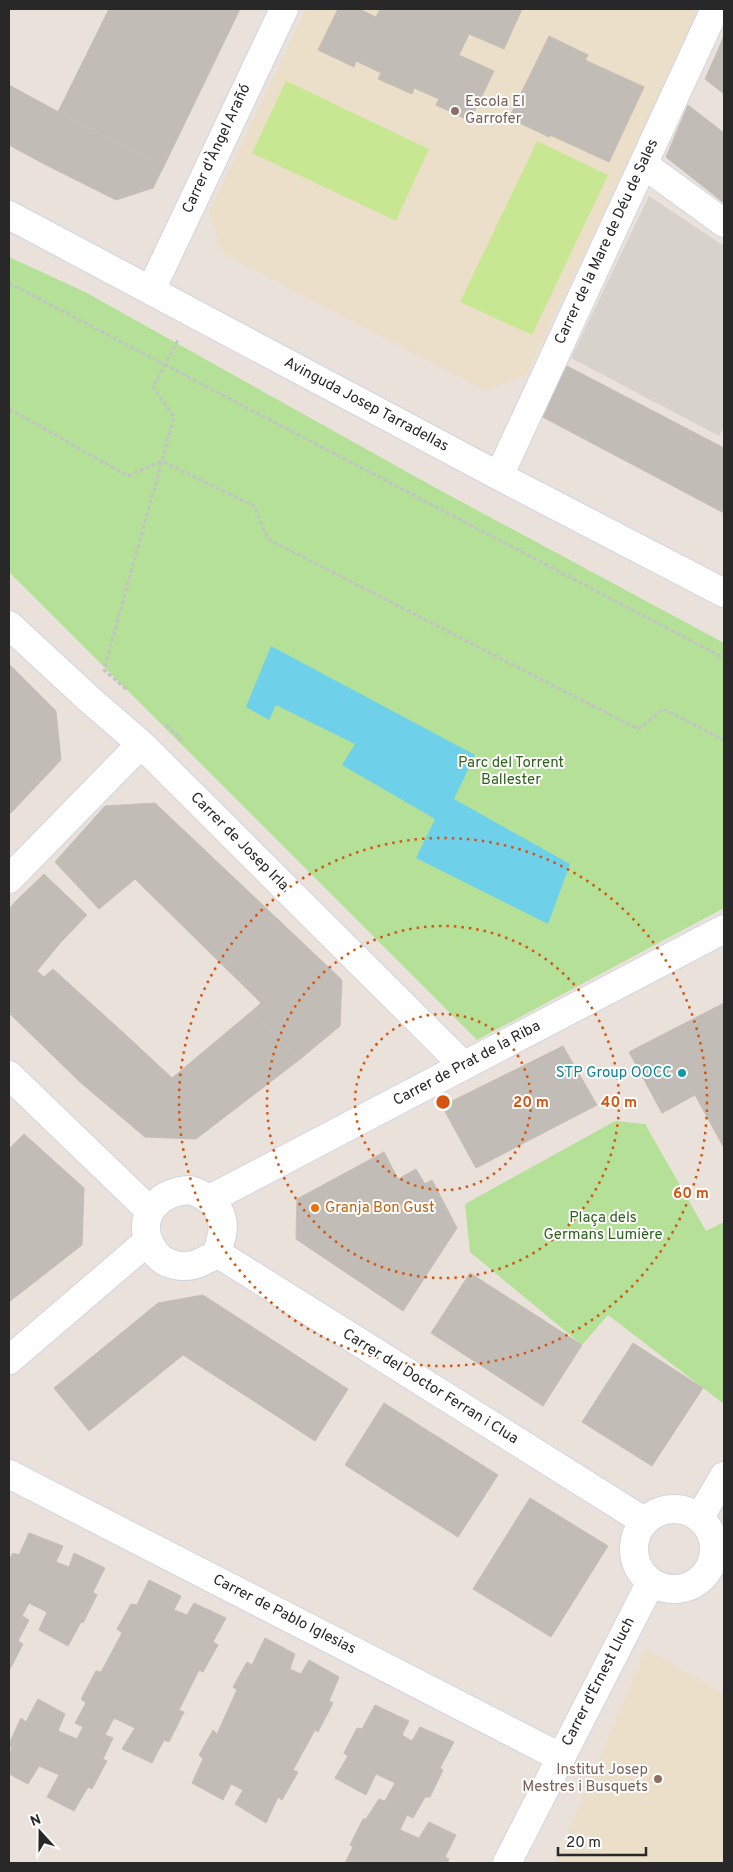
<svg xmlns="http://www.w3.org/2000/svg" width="733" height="1872" font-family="Overpass,sans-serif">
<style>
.education{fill:#ecdfc9}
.green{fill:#b4e098}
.pitch{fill:#c8e793}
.plaza{fill:#d7d2cc}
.water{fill:#6fd0ea}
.building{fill:#c2bcb7;stroke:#c5beb4}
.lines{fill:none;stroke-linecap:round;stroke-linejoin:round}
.minor-casing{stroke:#cfd4e1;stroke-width:30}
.path{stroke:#c3c3c3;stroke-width:3;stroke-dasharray:4 2.5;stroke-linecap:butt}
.minor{stroke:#fff;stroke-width:28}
.ring{fill:none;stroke:#d5540f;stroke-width:2.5;stroke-dasharray:2.5 5}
.education-dot{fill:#8d6e63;stroke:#fff;stroke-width:2}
.culture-dot{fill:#0f9aa8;stroke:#fff;stroke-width:2}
.food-dot{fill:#e8710a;stroke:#fff;stroke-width:2}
.labels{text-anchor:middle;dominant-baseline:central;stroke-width:4;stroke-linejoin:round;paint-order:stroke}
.education-label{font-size:15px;fill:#785e54;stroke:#fff;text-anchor:start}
.street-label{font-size:15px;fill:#282828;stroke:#fff}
.park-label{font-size:15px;fill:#2e621c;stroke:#fff}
.culture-label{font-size:15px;fill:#0d838f;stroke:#fff;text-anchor:end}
.food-label{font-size:15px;fill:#c56008;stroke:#fff;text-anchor:start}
.centre{fill:#d5540f;stroke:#fff;stroke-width:2.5}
.ring-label{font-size:15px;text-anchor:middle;font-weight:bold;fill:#d5540f;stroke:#fff;stroke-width:4;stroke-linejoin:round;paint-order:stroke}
</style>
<rect width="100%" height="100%" fill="#eae2da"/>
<!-- education -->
<path class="education" d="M306,9H701L526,376L484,390L222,253L209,212Z
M646,1649L724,1694V1863H555Z"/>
<!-- green -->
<path class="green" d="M9,257L85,292L434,487L724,643V908L477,1040L9,572Z
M615,1121L645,1124L706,1231L724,1222V1404L608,1315L582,1345L470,1252L465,1204Z"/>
<!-- pitch -->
<path class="pitch" d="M286,81L429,149L396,221L252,153Z
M537,141L608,175L532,335L460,302Z"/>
<!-- plaza -->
<path class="plaza" d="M649,196L724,246V427L719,436L571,358Z"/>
<!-- water -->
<path class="water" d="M271,646L475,755L454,799L570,864L548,924L416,858L435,819L342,765L355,744L276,705L269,720L246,707Z"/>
<!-- building -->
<path class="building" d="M109,9H240L164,166L58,112Z
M338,9H359L376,17L380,9H522L504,49L469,34L459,55L494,71L470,121L436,105L439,99L414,88L412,94L378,79L381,73L356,61L354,67L318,50Z
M724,35V55L718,50Z
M549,36L588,55L585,60L644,87L609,162L550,135L549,137L509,118Z
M718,50L724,55V94L705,79Z
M9,85L73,120L46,165L9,145Z
M688,105L724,133V203L666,157Z
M73,120L164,166L153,188L116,200L46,165Z
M567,366L724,448V513L537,414Z
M9,664L56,711L61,760L9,815Z
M155,803L342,980L340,1026L299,1060L252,1011L261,1003L135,879L99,909L55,862L105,806Z
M44,874L87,915L61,942L16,901Z
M16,901L61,942L37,971L44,977L53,969L127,1036L81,1083L9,1013V909Z
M724,1003V1148L695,1095L662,1113L629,1052Z
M252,1011L299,1060L196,1139L145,1137L81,1083L127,1036L172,1078Z
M563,1046L597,1105L476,1168L442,1106Z
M24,1134L84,1188L82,1245L9,1302V1149Z
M384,1152L398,1179L416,1169L425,1184L432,1180L457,1228L403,1311L296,1239L297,1199Z
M470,1273L582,1345L543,1406L431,1333Z
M203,1295L348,1389L315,1441L183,1355L89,1431L54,1388L158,1303Z
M633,1343L703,1388L652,1466L582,1422Z
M384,1403L498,1475L458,1537L345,1465Z
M530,1498L608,1546L551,1637L473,1589Z
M29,1533L63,1546L56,1562L69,1567L74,1553L105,1568L93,1592L97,1595L83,1623L81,1622L68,1646L39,1630L47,1612L29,1603L22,1616L29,1620L18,1641L23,1644L9,1671V1560L13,1553L19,1555Z
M149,1580L181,1596L174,1610L187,1615L194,1603L226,1618L213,1642L218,1645L203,1672L199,1670L179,1710L184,1712L169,1742L164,1740L152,1763L122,1749L135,1728L114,1718L105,1735L113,1738L103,1759L107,1761L92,1789L88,1787L74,1811L47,1797L59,1775L39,1766L28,1784L9,1774V1754L12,1748L9,1746V1744L21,1718L26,1722L38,1699L65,1714L58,1731L77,1739L83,1727L75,1723L86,1703L81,1699L96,1671L101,1672L122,1633L117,1629L131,1604L137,1605Z
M265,1638L295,1654L290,1669L301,1674L309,1660L339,1677L329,1701L333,1703L318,1732L315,1730L293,1770L298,1772L282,1800L278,1797L266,1823L235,1804L243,1790L231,1784L223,1800L192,1783L203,1759L199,1755L213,1730L217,1734L237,1690L233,1687L247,1662L252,1665Z
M375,1705L409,1721L402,1735L412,1741L420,1727L454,1742L440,1768L443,1770L430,1797H425L413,1818L407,1815L400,1830L419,1838L429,1822L456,1835L445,1857L449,1859L447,1863H345L353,1847L350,1845L363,1819H366L379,1799L385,1801L395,1783L376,1774L366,1795L335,1778L348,1756L344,1753L357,1728L362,1729Z"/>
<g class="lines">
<!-- minor casing -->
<g class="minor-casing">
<path id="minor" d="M643,164L724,223
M9,215L499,476L724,593
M151,290L284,9
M499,476L715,9
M9,625L89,699L141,744L463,1065
M9,879L141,744
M9,1075L150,1211
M190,1190C215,1198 229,1216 220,1242C219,1245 219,1251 217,1253C215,1255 210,1258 207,1259C188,1271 162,1268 151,1246C135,1216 159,1191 190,1190Z
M210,1199L724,929
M217,1253L644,1521
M9,1360L148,1241
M9,1474L560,1757
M634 1549a40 40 0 1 1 80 0a40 40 0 1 1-80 0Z
M700,1517L724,1476
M507,1863L651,1582"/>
</g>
<!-- path -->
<path class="path" d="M9,283L724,658
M9,409L128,476L162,461L254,506L268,539L638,729L663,709L724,740
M126,689L104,670L174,417L153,387L179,338
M166,725L181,738L178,741"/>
<!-- minor -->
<use href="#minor" class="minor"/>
</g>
<!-- distance rings -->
<g class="ring">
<circle cx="443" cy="1102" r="88"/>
<circle cx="443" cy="1102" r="176"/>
<circle cx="443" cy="1102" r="264"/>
</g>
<!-- markers -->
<g class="education-dot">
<circle cx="455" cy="111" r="5"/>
<circle cx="658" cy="1779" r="5"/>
</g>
<circle class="culture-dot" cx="682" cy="1073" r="5"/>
<circle class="food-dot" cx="315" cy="1208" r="5"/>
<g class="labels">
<!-- education labels -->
<g class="education-label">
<text x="465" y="102">Escola El<tspan x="465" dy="17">Garrofer</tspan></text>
<text x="648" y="1770" text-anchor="end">Institut Josep<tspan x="648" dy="17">Mestres i Busquets</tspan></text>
</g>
<!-- street labels -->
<g class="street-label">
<text transform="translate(217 149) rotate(-65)">Carrer d'Àngel Arañó</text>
<text transform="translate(607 242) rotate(-65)">Carrer de la Mare de Déu de Sales</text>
<text transform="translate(366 405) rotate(28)">Avinguda Josep Tarradellas</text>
<text transform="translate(239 842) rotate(45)">Carrer de Josep Irla</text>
<text transform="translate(467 1064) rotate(-28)">Carrer de Prat de la Riba</text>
<text transform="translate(430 1387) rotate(32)">Carrer del Doctor Ferran i Clua</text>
<text transform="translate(284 1615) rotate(27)">Carrer de Pablo Iglesias</text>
<text transform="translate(599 1682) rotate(-63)">Carrer d'Ernest Lluch</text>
</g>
<!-- park labels -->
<g class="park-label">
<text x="511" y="763">Parc del Torrent<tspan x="511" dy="17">Ballester</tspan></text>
<text x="603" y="1218">Plaça dels<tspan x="603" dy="17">Germans Lumière</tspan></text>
</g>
<!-- culture labels -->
<g class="culture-label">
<text x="672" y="1073">STP Group OOCC</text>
</g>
<!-- food labels -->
<g class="food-label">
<text x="325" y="1208">Granja Bon Gust</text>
</g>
</g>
<circle cx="443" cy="1102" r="8" class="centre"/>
<g class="ring-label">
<text x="531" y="1107">20 m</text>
<text x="619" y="1107">40 m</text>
<text x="691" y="1198">60 m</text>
</g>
<!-- border -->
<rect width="733" height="1872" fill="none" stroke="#282828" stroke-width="20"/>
<!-- north arrow -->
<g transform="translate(40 1832) rotate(339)" stroke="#ffffff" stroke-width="4" paint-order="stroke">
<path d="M0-4L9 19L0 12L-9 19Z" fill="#282828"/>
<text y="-8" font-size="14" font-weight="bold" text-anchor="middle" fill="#282828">N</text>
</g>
<!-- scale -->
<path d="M558 1847v8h88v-8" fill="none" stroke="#282828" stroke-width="2.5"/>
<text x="566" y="1847" font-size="15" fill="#282828" stroke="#ffffff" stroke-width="4" paint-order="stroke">20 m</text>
</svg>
